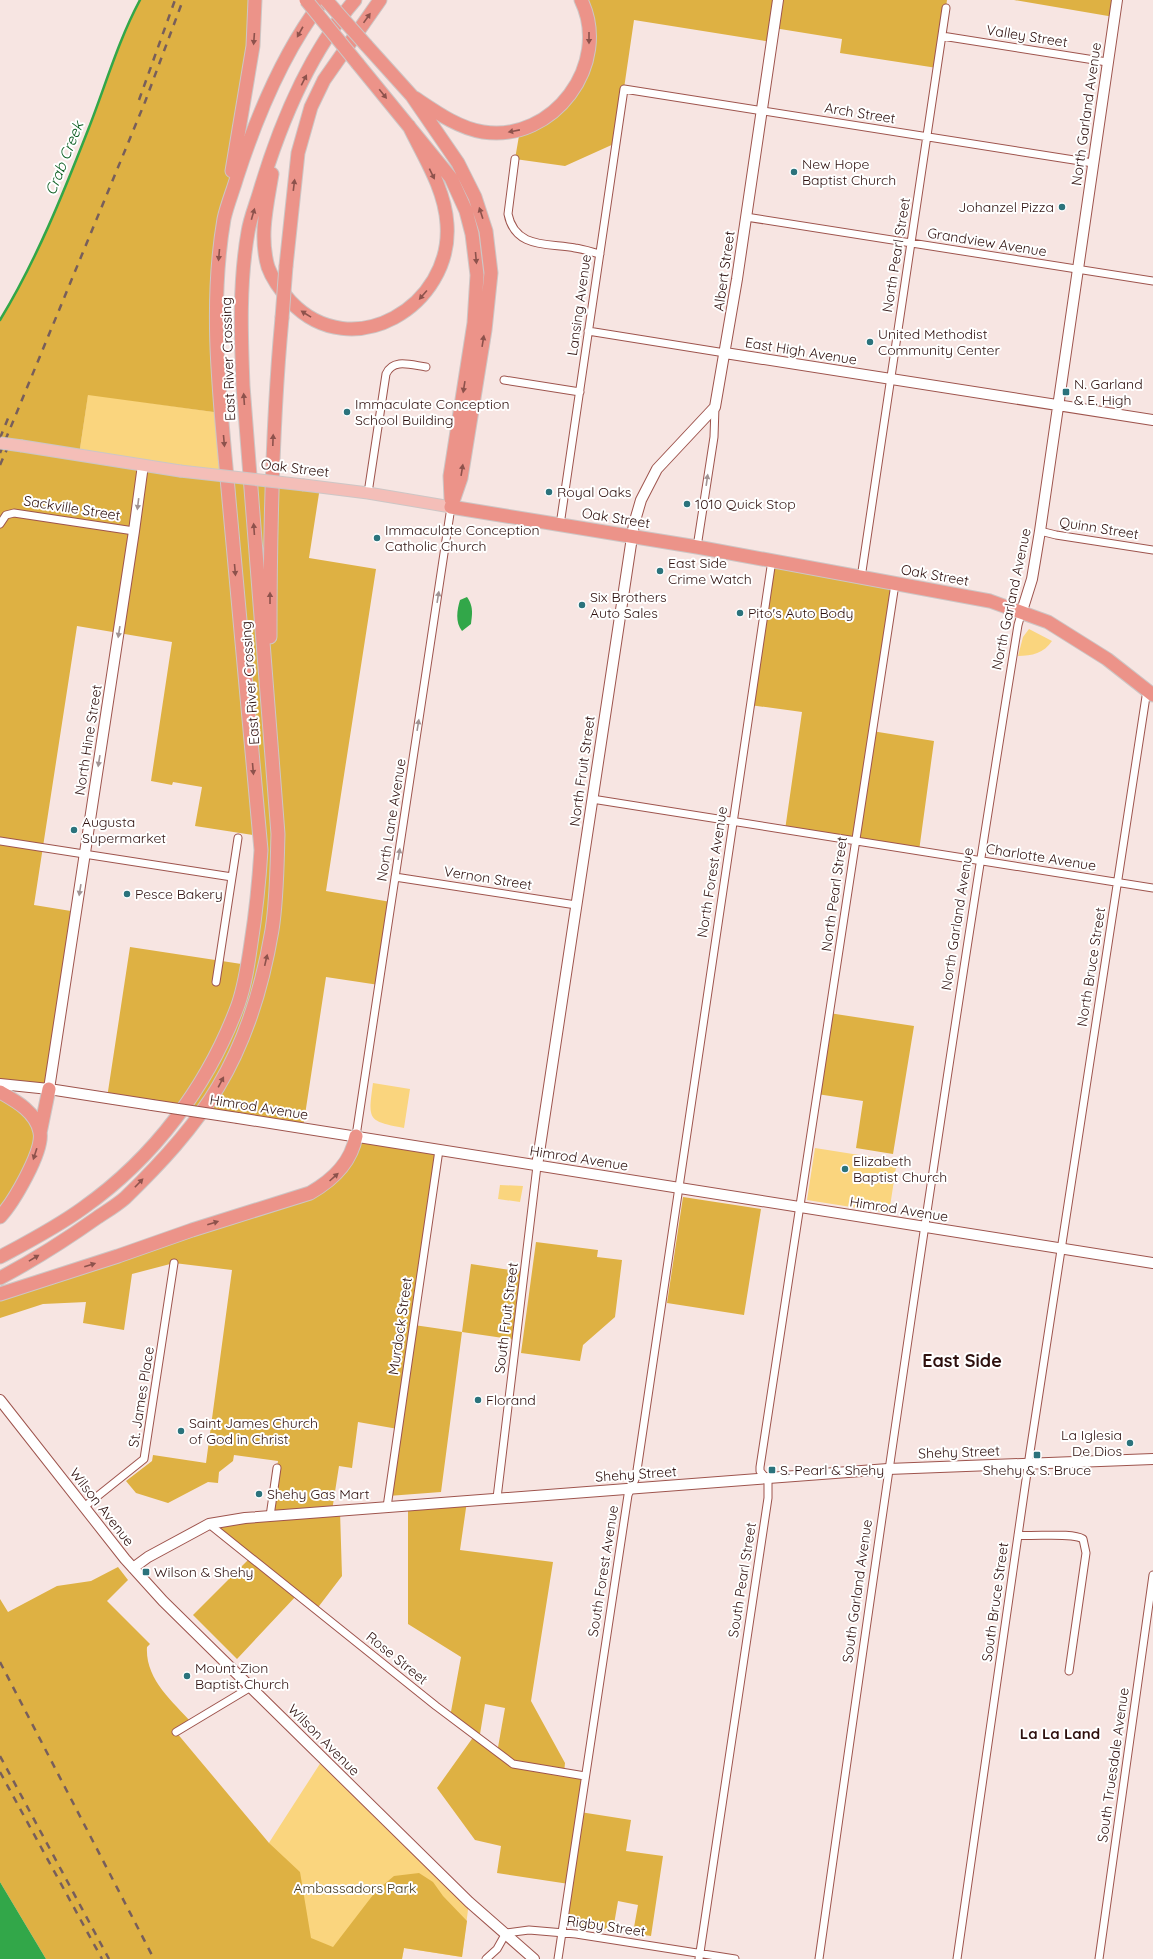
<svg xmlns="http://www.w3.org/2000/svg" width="1153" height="1959" font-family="Quicksand,sans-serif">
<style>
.green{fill:#fad57e}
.forest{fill:#deb143;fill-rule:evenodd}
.water{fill:#32a749}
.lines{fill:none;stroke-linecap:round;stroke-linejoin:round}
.stream{stroke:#32a749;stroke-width:2.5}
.street-casing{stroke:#9e544d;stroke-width:9}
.secondary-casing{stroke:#9e544d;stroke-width:12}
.primary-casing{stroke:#cdc6c5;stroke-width:13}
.highway-casing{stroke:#cdc6c5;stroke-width:15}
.street{stroke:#fff;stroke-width:7}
.secondary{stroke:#fff;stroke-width:10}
.primary{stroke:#f4beb8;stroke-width:11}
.highway{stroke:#ec9389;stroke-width:13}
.rail{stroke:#775e5b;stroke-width:2.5;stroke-dasharray:7 7;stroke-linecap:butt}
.secondary-bridge-casing{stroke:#9e544d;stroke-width:12;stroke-linecap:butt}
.primary-bridge-casing{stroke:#cdc6c5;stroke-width:13;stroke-linecap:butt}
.highway-bridge-casing{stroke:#cdc6c5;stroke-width:15;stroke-linecap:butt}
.secondary-bridge{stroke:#fff;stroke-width:10}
.primary-bridge{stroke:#f4beb8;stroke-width:11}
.highway-bridge{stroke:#ec9389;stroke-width:13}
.oneway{fill:#8d524c}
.oneway2{fill:#a19393}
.poi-dot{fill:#2b737c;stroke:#fff;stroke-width:1.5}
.labels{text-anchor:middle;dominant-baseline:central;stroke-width:4;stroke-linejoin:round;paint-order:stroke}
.street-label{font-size:14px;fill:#2e100e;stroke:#fff}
.poi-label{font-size:14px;fill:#2e100e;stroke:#fff;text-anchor:start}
.park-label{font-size:14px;fill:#3f351d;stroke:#fff}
.water-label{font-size:15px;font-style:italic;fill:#095c1f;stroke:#fff}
.neighbourhood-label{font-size:15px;font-weight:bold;fill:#2e100e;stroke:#fff}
.district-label{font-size:18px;font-weight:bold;fill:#2e100e;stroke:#fff}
</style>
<rect width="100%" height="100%" fill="#f7e5e2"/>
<!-- green -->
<path class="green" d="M88,394L221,413L227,477L79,455Z
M1029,629L1052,641C1044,653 1032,656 1018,656L1023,637Z
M373,1083L410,1089L404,1128C367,1121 368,1120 373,1083Z
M815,1148L897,1161L889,1213L807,1200Z
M500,1185L523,1186L520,1202L498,1199Z
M323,1759L469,1902L462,1957L404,1948L402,1959H321L252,1869Z"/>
<!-- forest -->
<path class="forest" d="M139,0H255L256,5L224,216L221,413L88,395L79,455L320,487L309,558L376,569L326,891L391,902L379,985L326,977L303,1128L107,1098L130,947L248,965L259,836L195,826L202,787L173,782L172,785L151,781L172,642L77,626L34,905L77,912L49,1089L0,1084V320C36,261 63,194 88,130C105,87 118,41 139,0Z
M581,0H947L937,68L840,53L842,39L774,28L772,42L634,20L616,143L565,166L515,159L520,130L541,121L586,64Z
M1014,0H1117L1114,17Z
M772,560L895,584L872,731L934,741L919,851L785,830L802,712L750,705Z
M829,1013L914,1026L893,1154L856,1148L863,1101L817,1094Z
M0,1092L40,1133L0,1217Z
M356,1136L439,1150L414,1325L462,1332L471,1264L524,1272L516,1340L462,1332L441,1492L388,1496L398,1429L358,1422L352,1468L339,1466L332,1511H340L342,1576L316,1610L297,1595L237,1659L193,1615L251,1557L209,1524L270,1516L278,1461L234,1455L233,1461L219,1472L218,1483L208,1482L168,1503L136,1493L126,1481L152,1461L153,1455L206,1463L232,1270L174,1263L132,1274L124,1330L83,1323L86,1302L43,1304L0,1318V1294L323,1186Z
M683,1197L761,1209L744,1315L667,1303Z
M536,1242L598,1250L597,1257L622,1260L615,1317L583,1345L580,1361L521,1353Z
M467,1501L460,1550L553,1562L531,1701L565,1763L564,1773L585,1776L580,1812L631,1820L626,1851L663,1856L651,1936L633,1933L638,1905L618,1901L613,1930L563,1923L569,1884L497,1873L501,1846L475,1840L437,1788L474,1736L450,1717L461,1657L408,1624V1505ZM485,1704L505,1708L497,1753L479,1740Z
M118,1567L128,1580L107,1601L150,1644L147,1647C145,1679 172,1701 192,1723L176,1732L269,1843L300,1872L311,1938L333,1947L376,1891L394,1876L419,1873L433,1882L443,1896L467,1921L462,1957L404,1948L402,1959H46L0,1882V1599L8,1612L57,1586L91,1581Z"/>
<!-- water -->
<path class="water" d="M467,597C474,607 472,614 471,624L462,631C455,622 457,610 460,600Z
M0,1882L46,1959H0Z"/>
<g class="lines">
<!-- stream -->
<path class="stream" d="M0,320C36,261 63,194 88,130C105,87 118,41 140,0"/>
<!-- street casing -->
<g class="street-casing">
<path id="street" d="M942,36L1107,62
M515,159L508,214C515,249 548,243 575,248C583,249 592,252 600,254
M746,217L1153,281
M588,331L725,353
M504,380L580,392
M368,493L386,374C393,358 411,365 426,367
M0,524L6,515L14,513L134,531
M560,525L624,89L1093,163
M1040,531L1056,535L1153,550
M697,547L714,437L715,407
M861,578L946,8
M592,799L1153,888
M0,841L232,877
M395,877L576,905
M216,982L238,838
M356,1136L451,507
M497,1498L537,1166
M84,1507L144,1459L174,1263
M387,1507L439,1150
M270,1516L277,1468
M209,1524L436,1706L513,1764L585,1776
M1018,1535C1035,1537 1071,1532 1083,1539L1086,1553L1069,1671
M176,1732L251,1687
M486,1959L497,1949L506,1933L529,1930L576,1934L735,1959
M558,1959L628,1495L636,1477L772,560
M699,1959L768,1498V1481L760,1471V1467L895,584
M819,1959C882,1514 946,1069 1018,625L1022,611
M957,1959L1030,1452L1147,690
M1099,1959L1153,1575"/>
</g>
<!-- secondary casing -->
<g class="secondary-casing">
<path id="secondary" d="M725,353L1153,420
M1022,611L1032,579L1040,531L1117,0
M0,1084L49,1089L152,1105
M49,1089L134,531L143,465
M238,1118L1153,1263
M537,1166L634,524L641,500L657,469L715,407L737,279L778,0
M0,1400L125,1559L163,1601L469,1902L534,1959
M133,1568L148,1557L209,1524L245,1518L888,1469L1153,1459"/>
</g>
<!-- primary casing -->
<g class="primary-casing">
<path id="primary" d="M22,446L180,471
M304,485L368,493L451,507"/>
</g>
<!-- highway casing -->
<g class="highway-casing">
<path id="highway" d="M366,45L412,96L458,163L475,197L486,231L491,273L485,330L461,478L451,507
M358,64L451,178L466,211L472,234L477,275L474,323L450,476L451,499
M415,98C436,112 458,128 483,132C553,143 612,64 581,0
M232,171L253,46L255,0
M272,174C267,205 259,236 268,267C273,281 281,291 291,302C352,366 453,306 447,224C445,189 424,157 409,126
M286,266L298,153L311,107L324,80L380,0
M451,507L697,547L990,601L1048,622L1107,659L1153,695
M270,637C270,530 272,424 282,318
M0,1092C16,1101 36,1112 40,1132C44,1151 13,1203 0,1217
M40,1133L49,1089
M0,1257C28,1242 57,1227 83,1208C154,1158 208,1086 238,1005C245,985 248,964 251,943C256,912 259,882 261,850C250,733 239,616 229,500C221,407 208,312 224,219C227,205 233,191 237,177C257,115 283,52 323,0
M0,1278C34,1260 67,1239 98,1217C107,1211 117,1205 125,1198C159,1165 194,1128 218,1087C246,1040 263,984 272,930C277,899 277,866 278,834L243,386C241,335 239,283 248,232C250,219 255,207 259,194C279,126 308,54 355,0
M0,1294L118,1256L192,1230L310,1193C333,1180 351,1163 356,1136"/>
</g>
<!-- street -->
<use href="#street" class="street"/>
<!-- secondary -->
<use href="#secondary" class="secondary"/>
<!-- primary -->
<use href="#primary" class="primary"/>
<!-- highway -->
<use href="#highway" class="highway"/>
<!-- rail -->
<path class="rail" d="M139,100L175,0
M0,438L9,416
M0,453L145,102L183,0
M0,465L7,449
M0,1662L154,1959
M0,1756L109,1959
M0,1772L102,1959"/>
<!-- secondary-bridge casing -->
<g class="secondary-bridge-casing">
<path id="secondary-bridge" d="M152,1105L238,1118"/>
</g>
<!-- primary-bridge casing -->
<g class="primary-bridge-casing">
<path id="primary-bridge" d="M0,443L22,446
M180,471L304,485"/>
</g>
<!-- highway-bridge casing -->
<g class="highway-bridge-casing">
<path id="highway-bridge" d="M306,0L358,64
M326,0L366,45
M282,318L286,266"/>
</g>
<!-- secondary-bridge -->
<use href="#secondary-bridge" class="secondary-bridge"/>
<!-- primary-bridge -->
<use href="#primary-bridge" class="primary-bridge"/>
<!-- highway-bridge -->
<use href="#highway-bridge" class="highway-bridge"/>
</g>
<!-- one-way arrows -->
<defs><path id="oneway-solid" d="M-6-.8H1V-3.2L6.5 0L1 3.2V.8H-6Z"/></defs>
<g class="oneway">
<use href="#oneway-solid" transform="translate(367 18) rotate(-55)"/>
<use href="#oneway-solid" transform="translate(300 32) rotate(119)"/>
<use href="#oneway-solid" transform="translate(589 38) rotate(90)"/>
<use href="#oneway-solid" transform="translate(254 39) rotate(94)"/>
<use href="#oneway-solid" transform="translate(304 80) rotate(-63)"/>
<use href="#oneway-solid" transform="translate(383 94) rotate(51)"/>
<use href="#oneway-solid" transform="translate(514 131) rotate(169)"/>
<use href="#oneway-solid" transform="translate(432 174) rotate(64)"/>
<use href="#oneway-solid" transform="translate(294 185) rotate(-83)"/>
<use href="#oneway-solid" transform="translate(481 213) rotate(-108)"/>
<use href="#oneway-solid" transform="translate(253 214) rotate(-74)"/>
<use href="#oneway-solid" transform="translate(219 255) rotate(95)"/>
<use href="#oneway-solid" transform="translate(476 258) rotate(85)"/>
<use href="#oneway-solid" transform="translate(423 295) rotate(131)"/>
<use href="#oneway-solid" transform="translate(306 314) rotate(-148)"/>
<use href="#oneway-solid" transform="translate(483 341) rotate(-81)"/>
<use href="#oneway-solid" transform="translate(464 387) rotate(99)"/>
<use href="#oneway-solid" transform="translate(244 399) rotate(-94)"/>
<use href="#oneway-solid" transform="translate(273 440) rotate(-88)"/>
<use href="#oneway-solid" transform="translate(224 441) rotate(85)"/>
<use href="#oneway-solid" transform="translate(462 470) rotate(-81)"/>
<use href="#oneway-solid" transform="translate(254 529) rotate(-94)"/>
<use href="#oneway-solid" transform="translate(235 570) rotate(85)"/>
<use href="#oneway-solid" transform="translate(270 598) rotate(-90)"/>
<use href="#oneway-solid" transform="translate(253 769) rotate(85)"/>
<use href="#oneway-solid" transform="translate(266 960) rotate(-77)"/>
<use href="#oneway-solid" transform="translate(221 1082) rotate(-62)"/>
<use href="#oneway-solid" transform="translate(35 1154) rotate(108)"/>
<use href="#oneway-solid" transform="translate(334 1177) rotate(-42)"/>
<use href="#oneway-solid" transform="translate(139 1183) rotate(-46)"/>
<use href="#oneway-solid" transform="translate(213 1223) rotate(-17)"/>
<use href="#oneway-solid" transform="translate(34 1258) rotate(-31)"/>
<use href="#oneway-solid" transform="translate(90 1265) rotate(-17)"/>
</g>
<g class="oneway2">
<use href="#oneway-solid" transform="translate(707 480) rotate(-82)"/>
<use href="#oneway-solid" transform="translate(138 504) rotate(97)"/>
<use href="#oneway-solid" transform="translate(438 597) rotate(-81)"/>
<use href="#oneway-solid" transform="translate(119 632) rotate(99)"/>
<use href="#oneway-solid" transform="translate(418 725) rotate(-81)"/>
<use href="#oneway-solid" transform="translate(99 761) rotate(99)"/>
<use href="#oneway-solid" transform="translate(399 854) rotate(-81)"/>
<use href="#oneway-solid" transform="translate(80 890) rotate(99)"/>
</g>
<!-- markers -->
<g class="poi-dot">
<circle cx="794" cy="172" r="4"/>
<circle cx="1062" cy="207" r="4"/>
<circle cx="870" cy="342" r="4"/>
<rect x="1062" y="388" width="8" height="8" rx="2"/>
<circle cx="347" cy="412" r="4"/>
<circle cx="549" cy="492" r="4"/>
<circle cx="687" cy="504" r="4"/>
<circle cx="377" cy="538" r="4"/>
<circle cx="660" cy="571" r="4"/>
<circle cx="582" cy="605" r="4"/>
<circle cx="740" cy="613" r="4"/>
<circle cx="74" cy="830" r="4"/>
<circle cx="127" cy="894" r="4"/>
<circle cx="845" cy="1169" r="4"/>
<circle cx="478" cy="1400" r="4"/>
<circle cx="181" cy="1431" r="4"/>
<circle cx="1130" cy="1443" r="4"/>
<rect x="1033" y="1451" width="8" height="8" rx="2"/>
<rect x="768" y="1466" width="8" height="8" rx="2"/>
<circle cx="259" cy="1494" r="4"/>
<rect x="142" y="1568" width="8" height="8" rx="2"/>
<circle cx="187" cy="1676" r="4"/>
</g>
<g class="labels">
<!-- street labels -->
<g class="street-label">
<text transform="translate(1027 36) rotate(9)">Valley Street</text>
<text transform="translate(860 113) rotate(9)">Arch Street</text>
<text transform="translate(1086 114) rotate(-82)">North Garland Avenue</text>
<text transform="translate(987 242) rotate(9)">Grandview Avenue</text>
<text transform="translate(896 255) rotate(-81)">North Pearl Street</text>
<text transform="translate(724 271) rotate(-82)">Albert Street</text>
<text transform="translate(579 305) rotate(-82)">Lansing Avenue</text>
<text transform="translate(801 351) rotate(9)">East High Avenue</text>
<text transform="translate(228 359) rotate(-92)">East River Crossing</text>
<text transform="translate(295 468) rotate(7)">Oak Street</text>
<text transform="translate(72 508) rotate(9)">Sackville Street</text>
<text transform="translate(616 518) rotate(9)">Oak Street</text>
<text transform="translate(1099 528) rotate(9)">Quinn Street</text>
<text transform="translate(935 575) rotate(10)">Oak Street</text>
<text transform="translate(1011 599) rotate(-78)">North Garland Avenue</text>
<text transform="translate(250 683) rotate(-94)">East River Crossing</text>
<text transform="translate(88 740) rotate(-81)">North Hine Street</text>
<text transform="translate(582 771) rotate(-82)">North Fruit Street</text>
<text transform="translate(391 820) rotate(-81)">North Lane Avenue</text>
<text transform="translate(1041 857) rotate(9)">Charlotte Avenue</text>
<text transform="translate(712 872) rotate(-81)">North Forest Avenue</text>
<text transform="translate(488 878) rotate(9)">Vernon Street</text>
<text transform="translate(834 894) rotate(-82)">North Pearl Street</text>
<text transform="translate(957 919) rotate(-81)">North Garland Avenue</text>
<text transform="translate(1091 967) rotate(-81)">North Bruce Street</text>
<text transform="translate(259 1107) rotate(9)">Himrod Avenue</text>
<text transform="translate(579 1158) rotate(9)">Himrod Avenue</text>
<text transform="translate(899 1209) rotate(9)">Himrod Avenue</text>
<text transform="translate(506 1318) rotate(-83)">South Fruit Street</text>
<text transform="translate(400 1326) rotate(-82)">Murdock Street</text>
<text transform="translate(141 1397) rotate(-81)">St. James Place</text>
<text transform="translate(959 1452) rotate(-2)">Shehy Street</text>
<text transform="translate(636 1474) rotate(-4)">Shehy Street</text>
<text transform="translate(102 1507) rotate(52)">Wilson Avenue</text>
<text transform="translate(603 1571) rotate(-81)">South Forest Avenue</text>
<text transform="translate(742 1580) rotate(-81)">South Pearl Street</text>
<text transform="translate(857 1591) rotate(-82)">South Garland Avenue</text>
<text transform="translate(995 1602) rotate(-82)">South Bruce Street</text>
<text transform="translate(397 1658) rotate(39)">Rose Street</text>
<text transform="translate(324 1740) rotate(45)">Wilson Avenue</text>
<text transform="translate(1113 1765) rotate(-82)">South Truesdale Avenue</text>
<text transform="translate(606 1926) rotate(8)">Rigby Street</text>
</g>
<!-- poi labels -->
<g class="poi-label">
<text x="802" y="164">New Hope<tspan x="802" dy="16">Baptist Church</tspan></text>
<text x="1054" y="207" text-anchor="end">Johanzel Pizza</text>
<text x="878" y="334">United Methodist<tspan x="878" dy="16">Community Center</tspan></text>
<text x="1074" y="384">N. Garland<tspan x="1074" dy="16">&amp; E. High</tspan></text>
<text x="355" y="404">Immaculate Conception<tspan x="355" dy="16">School Building</tspan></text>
<text x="557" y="492">Royal Oaks</text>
<text x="695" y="504">1010 Quick Stop</text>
<text x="385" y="530">Immaculate Conception<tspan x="385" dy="16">Catholic Church</tspan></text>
<text x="668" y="563">East Side<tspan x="668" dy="16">Crime Watch</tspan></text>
<text x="590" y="597">Six Brothers<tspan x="590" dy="16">Auto Sales</tspan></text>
<text x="748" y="613">Pito's Auto Body</text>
<text x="82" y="822">Augusta<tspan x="82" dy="16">Supermarket</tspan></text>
<text x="135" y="894">Pesce Bakery</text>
<text x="853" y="1161">Elizabeth<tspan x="853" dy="16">Baptist Church</tspan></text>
<text x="486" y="1400">Florand</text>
<text x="189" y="1423">Saint James Church<tspan x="189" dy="16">of God in Christ</tspan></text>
<text x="1122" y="1435" text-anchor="end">La Iglesia<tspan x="1122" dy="16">De Dios</tspan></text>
<text x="780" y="1470">S. Pearl &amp; Shehy</text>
<text x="1037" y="1470" text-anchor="middle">Shehy &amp; S. Bruce</text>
<text x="267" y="1494">Shehy Gas Mart</text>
<text x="154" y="1572">Wilson &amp; Shehy</text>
<text x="195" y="1668">Mount Zion<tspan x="195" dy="16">Baptist Church</tspan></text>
</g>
<!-- park labels -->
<g class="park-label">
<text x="355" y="1888">Ambassadors Park</text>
</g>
<!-- water labels -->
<g class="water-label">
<text transform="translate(64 158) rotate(-68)">Crab Creek</text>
</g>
<!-- neighbourhood labels -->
<g class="neighbourhood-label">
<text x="1060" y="1733">La La Land</text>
</g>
<!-- district labels -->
<g class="district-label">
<text x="962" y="1360">East Side</text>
</g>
</g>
</svg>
